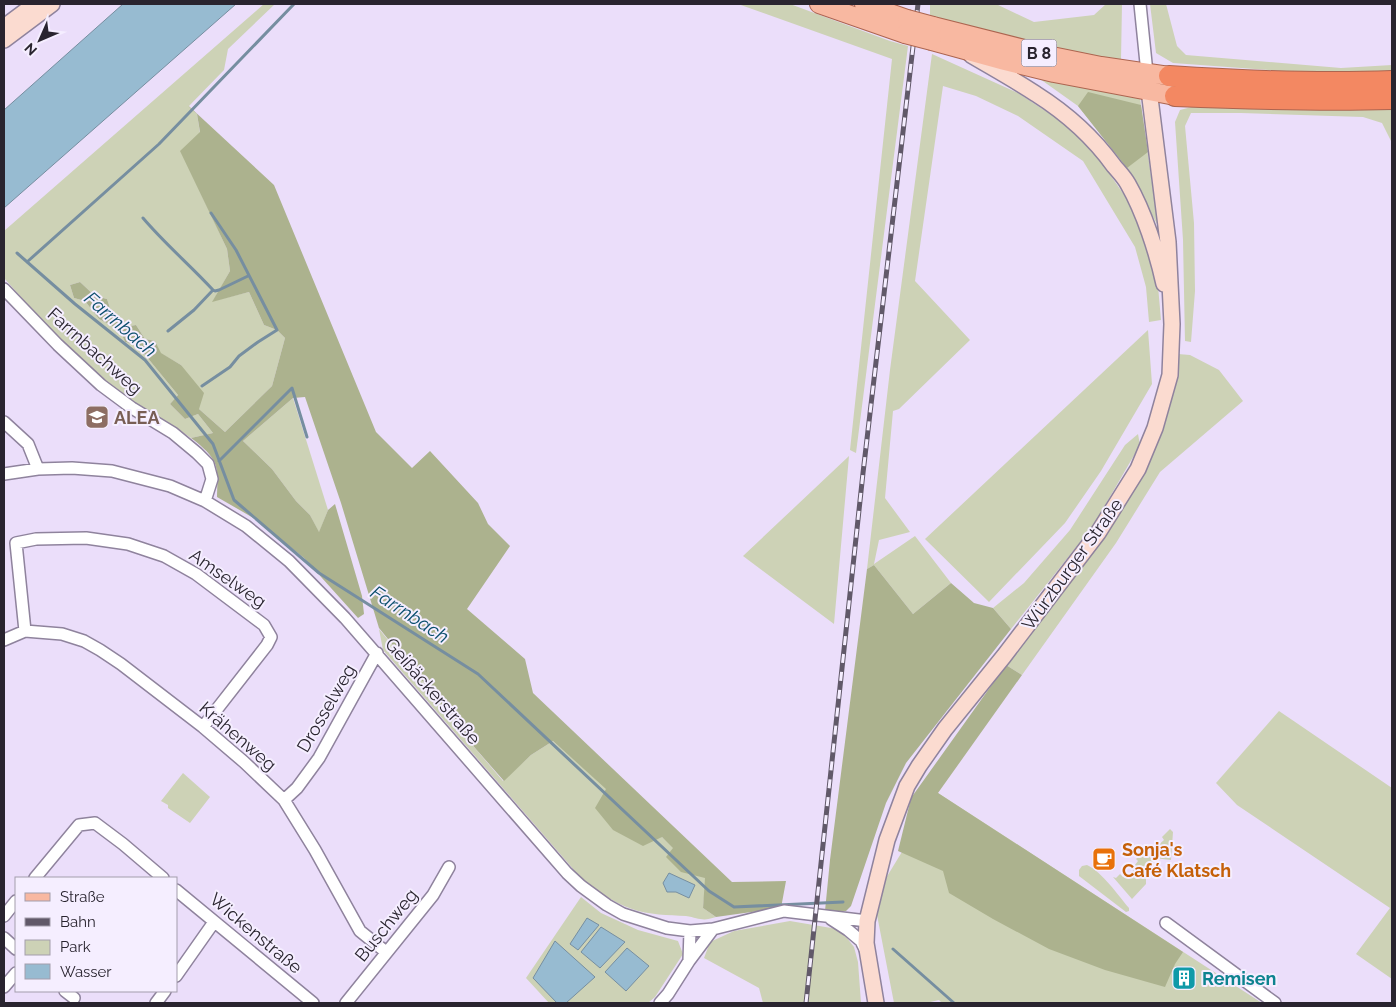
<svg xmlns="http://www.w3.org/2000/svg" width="1396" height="1007" font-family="Raleway,sans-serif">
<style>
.green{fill:#cdd2b6}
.forest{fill:#acb28e}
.water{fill:#97bbd1;stroke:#768ea0}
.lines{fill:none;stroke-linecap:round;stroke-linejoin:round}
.stream{stroke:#768ea0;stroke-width:3}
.street-casing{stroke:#8f839d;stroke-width:14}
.secondary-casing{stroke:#8f839d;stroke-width:18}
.primary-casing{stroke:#ac6550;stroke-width:20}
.highway-casing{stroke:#ac6550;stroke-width:22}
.street{stroke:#fff;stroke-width:11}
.secondary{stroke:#fbdbd0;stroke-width:15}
.primary{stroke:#f8b8a1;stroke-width:18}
.highway{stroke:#f38862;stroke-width:20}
.rail-casing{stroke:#615969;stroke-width:5}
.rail{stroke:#f5eeff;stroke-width:3;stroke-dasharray:9;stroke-linecap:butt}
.primary-bridge-casing{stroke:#ac6550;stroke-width:20;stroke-linecap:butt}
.primary-bridge{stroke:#f8b8a1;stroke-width:18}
.labels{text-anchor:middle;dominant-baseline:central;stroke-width:4;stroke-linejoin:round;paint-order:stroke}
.shield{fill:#f5eeff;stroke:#66616d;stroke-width:1}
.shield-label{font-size:16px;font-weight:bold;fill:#29242f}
.street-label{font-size:18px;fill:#29242f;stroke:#f5eeff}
.education-label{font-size:18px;font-weight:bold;fill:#785e54;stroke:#f5eeff;text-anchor:start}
.food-label{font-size:18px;font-weight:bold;fill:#c56008;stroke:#f5eeff;text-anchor:start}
.culture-label{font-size:18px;font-weight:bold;fill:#0d838f;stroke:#f5eeff;text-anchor:start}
.water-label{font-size:19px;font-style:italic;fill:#0b4f6d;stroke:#f5eeff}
</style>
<rect width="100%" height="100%" fill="#ebdefa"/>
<!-- green -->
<path class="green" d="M264,4H275L228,49L224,70L189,106L197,114L200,133L181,151L227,249L230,271L213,301L249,292L264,325L277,330L285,338L272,386L225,432L199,409L181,365L160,353L155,341L145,339L136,325L130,326L111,311L107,299L95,296L80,282L70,285L74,298L85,301L99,319L120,330L125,342L137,345L178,395L170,404L185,419L198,414L213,433L191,438L164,420L134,403L108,384L51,331L4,278V231Z
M738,4H790L890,41L908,46L856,453L850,450L892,59Z
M930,4H996L1034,22L1094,15L1106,4H1122L1121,60L1087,57L950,23L930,15Z
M1150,4H1166L1177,46L1186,55L1341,68L1392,65V73L1321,74L1173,63L1156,53Z
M932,54L1018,93L1064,123L1100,160L1129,202L1146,240L1158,286L1161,320L1149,322L1146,287L1135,247L1083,161L1018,116L976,96L943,86L915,281L970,340L899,409L893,411L885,498L910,532L879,540L874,564L915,536L951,583L913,614L874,565L867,569L890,370Z
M1040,79L1135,95L1140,98L1158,226L1127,168L1078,106Z
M1199,105L1392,107V143L1382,123L1363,117L1241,113H1191L1185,126L1194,223L1195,291L1191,342L1185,341L1183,240L1175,122L1180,110Z
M1148,330L1152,384L1101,471L1065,523L989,602L925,539Z
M1178,354L1190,355L1219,370L1243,401L1160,472L1116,543L1022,675L1006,665L1105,537L1142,477L1165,424Z
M293,398L328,510L319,533L310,515L296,501L272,469L243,441Z
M1138,434L1140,445L1093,526L1011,629L993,608L1024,583L1070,530L1125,445Z
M849,456L834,624L743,556Z
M379,629L445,709L468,740L503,781L531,755L553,741L662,837L706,878L703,908L716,917C702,922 699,918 686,916C669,915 648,915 632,909C612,902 596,890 580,877L383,650Z
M1279,711L1392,788V979L1356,954L1390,908L1237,805L1216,783Z
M183,773L210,797L190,823L168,808V805L161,801Z
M938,793L1262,1003H942L939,1000L926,1003H894L877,915L886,878Z
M1170,829L1173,832L1171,860L1154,858L1153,865L1146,866V884L1132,899L1113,877L1116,878L1120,874L1123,877L1127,873L1129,875L1137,867L1135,865L1138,861L1136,859L1148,847L1150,849L1154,845L1156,847L1164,840L1162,837Z
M1087,865C1102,872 1118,895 1129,908V911L1126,912L1079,876V870L1082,866Z
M581,897L601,913L638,930L678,941L683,954L655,997L648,1003H549L526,978Z
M790,921L837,929L847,938L854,947L858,962L861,1003H763L759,988L704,958L710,942L734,931Z"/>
<!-- forest -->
<path class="forest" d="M1088,92L1141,105L1148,152L1127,168L1078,106Z
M188,106L192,109L274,185L376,432L412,468L430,451L478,503L488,524L510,546L467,609L525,659L533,693L732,882L786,881L781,908L716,917L703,908L705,878L681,872L666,857L673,848L662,837L643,846L613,830L595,808L606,789L553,741L531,755L504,781L468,740L445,709L379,628L341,503L305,397L293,398L243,441L272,469L296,501L310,515L319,532L328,510L335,504L362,596L364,614L358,618L304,558L257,520L217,497C217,486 219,471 214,461C209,452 199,444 191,438L213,433L198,414L185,419L170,404L178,395L137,345L125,342L120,330L99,319L85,301L74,298L70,285L80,282L95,296L107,299L111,311L130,326L136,325L145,339L155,341L161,353L181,365L204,393L199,409L225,432L272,386L285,338L277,330L264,325L249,292L212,302L230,271L227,249L180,151L200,132L197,114Z
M874,565L913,614L951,583L974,603L993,608L1011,629L906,763L886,803L851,906L846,911H825L830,860L867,569Z
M1006,665L1022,675L938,793L1183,952L1175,964L1165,987L1105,970L1049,949L993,919L949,893L943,871L898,851L911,798Z"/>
<!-- water -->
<path class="water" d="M123,4H236L4,208V110Z
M669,873L695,885L689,898L676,892H667L663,883Z
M587,918L599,925L578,950L570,944Z
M601,927L625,942L600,968L581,952Z
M555,941L595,977L566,1003H557L533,978Z
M627,948L649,966L626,991L605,972Z"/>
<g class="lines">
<!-- stream -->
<path class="stream" d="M143,218C165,244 190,265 213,290
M17,253L75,304L145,360L213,444L234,500L319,573L478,674L709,891L734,907L843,902
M27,262L159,144L294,4
M168,331L194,310L213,290L215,291L219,290L248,276
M202,386L230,367L239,356L258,342L277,330L236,250L211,213
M219,461L292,388L307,437
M893,949L954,1003"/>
<!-- street casing -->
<g class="street-casing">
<path id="street" d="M1140,4L1147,73
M4,289L58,345L101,385L132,408L173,433L197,453L208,464L212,479L205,501
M4,422L28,444L38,469
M4,474L38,469L72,468L112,471L170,486L205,501L246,526L289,561L345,618L567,873L581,886L607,905L623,914L667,928L690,931L713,929L784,911L867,921
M25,631L16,543L36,539L86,538L128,544L164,556L196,574L264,625L271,637L267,645L203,727
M4,640L25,631L62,634L84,641L100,650L121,664L203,727L244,762L284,800L315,850L360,931L386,952
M284,800L297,788L319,758L377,653
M35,878L79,825L95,823L123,844L163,878
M176,890L313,1003
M4,916L16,901
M831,919L848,930L861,941L866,951
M1166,923L1275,1003
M4,938L16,949
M689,961L690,931
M176,976L214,922
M4,987L16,973
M65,991L74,998
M156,1003L165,991
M346,1003L433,895L449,867
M660,1003L668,994L689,961L713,929"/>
</g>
<!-- secondary casing -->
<g class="secondary-casing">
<path id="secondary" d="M4,27L35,4
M4,40L52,4
M971,55C993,68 1015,80 1036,94C1066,113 1093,137 1114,166C1119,172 1124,177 1128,184C1144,212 1157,252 1164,284
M876,1003L866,943L867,921L887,840L907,786L919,766L945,729L1004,656L1098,533L1138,469L1155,428L1170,375L1172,324L1168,242L1148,82"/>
</g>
<!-- primary casing -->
<g class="primary-casing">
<path id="primary" d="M819,4L905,34
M864,4L907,19
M933,26L1052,56L1101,66L1169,76
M932,41L1005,61L1054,73L1175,96"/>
</g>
<!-- highway casing -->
<g class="highway-casing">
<path id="highway" d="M1169,76C1244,81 1318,84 1392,81
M1175,96C1248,99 1320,101 1392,99"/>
</g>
<!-- street -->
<use href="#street" class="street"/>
<!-- secondary -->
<use href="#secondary" class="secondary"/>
<!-- primary -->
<use href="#primary" class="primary"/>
<!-- highway -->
<use href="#highway" class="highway"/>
<!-- rail casing -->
<g class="rail-casing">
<path id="rail" d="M806,1003L863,473L918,4"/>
</g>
<!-- rail -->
<use href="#rail" class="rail"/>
<!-- primary-bridge casing -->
<g class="primary-bridge-casing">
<path id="primary-bridge" d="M907,19L933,26
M905,34L932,41"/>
</g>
<!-- primary-bridge -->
<use href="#primary-bridge" class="primary-bridge"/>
</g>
<!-- icons -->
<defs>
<g id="school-square" transform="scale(1.25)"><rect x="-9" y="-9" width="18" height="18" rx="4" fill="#8d6e63" stroke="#f5eeff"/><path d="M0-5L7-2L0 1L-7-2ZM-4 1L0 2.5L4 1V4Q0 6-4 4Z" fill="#fff"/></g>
<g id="cafe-square" transform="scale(1.25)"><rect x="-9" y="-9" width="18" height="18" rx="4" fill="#e8710a" stroke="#f5eeff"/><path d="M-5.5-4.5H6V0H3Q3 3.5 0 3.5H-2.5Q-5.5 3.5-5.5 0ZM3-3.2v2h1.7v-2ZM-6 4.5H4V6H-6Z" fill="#fff"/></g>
<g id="building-square" transform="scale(1.25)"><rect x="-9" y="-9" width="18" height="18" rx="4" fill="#0f9aa8" stroke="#f5eeff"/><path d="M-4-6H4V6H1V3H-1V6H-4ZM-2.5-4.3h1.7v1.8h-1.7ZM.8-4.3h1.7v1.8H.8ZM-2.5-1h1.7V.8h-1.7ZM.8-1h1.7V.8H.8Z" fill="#fff"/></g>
</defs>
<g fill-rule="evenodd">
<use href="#school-square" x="97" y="417"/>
<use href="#cafe-square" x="1104" y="859"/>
<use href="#building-square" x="1184" y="978"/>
</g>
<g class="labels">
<!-- shield labels -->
<rect class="shield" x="1021.5" y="39.5" width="35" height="27" rx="4"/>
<g class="shield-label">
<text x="1039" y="53">B 8</text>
</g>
<!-- street labels -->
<g class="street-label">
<text transform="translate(95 351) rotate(42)">Farrnbachweg</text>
<text transform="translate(1072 564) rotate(-54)">Würzburger Straße</text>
<text transform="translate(228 578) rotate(35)">Amselweg</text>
<text transform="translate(433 691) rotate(49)">Geißäckerstraße</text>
<text transform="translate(326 708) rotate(-60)">Drosselweg</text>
<text transform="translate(238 736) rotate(41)">Krähenweg</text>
<text transform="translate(386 925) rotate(-51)">Buschweg</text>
<text transform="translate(256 933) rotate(40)">Wickenstraße</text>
</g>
<!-- education labels -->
<g class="education-label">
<text x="114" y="417">ALEA</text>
</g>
<!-- food labels -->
<g class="food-label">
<text x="1122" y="849">Sonja's<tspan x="1122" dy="21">Café Klatsch</tspan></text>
</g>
<!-- culture labels -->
<g class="culture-label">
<text x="1202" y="978">Remisen</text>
</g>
<!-- water labels -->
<g class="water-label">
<text transform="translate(121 324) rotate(41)">Farrnbach</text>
<text transform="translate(410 614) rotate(33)">Farrnbach</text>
</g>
</g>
<!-- border -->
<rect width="1396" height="1007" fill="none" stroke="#29242f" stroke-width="10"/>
<!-- legend -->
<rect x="15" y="877" width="162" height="115" fill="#f5eeff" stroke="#a39dac"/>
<rect x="25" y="893" width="25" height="8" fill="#f8b8a1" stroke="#a39dac"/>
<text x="60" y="902" font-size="15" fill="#29242f">Straße</text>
<rect x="25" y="918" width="25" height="8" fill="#615969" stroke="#a39dac"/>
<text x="60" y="927" font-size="15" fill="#29242f">Bahn</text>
<rect x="25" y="940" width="25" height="15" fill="#cdd2b6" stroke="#a39dac"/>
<text x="60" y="952" font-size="15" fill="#29242f">Park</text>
<rect x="25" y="964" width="25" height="15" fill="#97bbd1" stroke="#a39dac"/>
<text x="60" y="977" font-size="15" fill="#29242f">Wasser</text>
<!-- north arrow -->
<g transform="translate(40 40) rotate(225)" stroke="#f5eeff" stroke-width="4" paint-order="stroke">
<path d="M0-4L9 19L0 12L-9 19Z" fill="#29242f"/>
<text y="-8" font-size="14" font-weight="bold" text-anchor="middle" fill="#29242f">N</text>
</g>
</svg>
